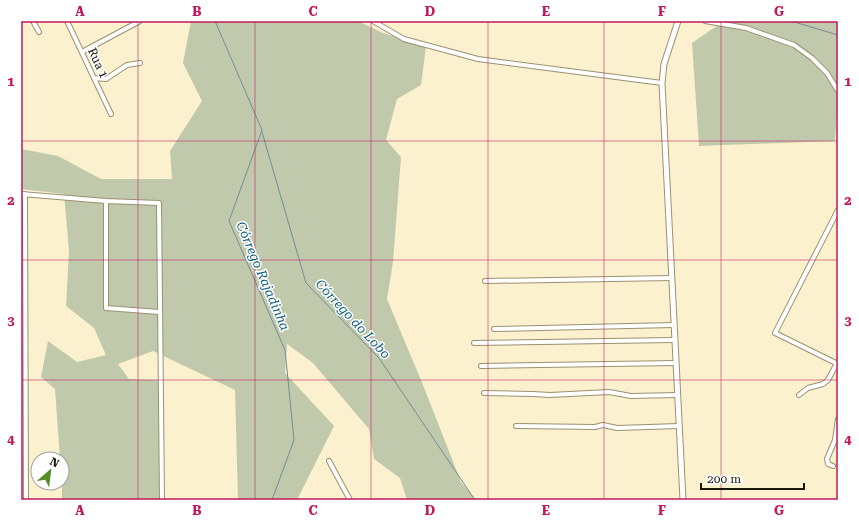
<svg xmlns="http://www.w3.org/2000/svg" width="859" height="521" font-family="'Roboto Serif',serif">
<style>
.green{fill:#c1c9ac}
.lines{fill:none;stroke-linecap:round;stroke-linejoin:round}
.stream{stroke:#708d98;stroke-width:1}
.minor-casing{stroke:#9a9171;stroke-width:6}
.tertiary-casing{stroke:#9a9171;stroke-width:7}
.minor{stroke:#fff;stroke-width:4}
.tertiary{stroke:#fff;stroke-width:5}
.grid{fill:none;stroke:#c2185b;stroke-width:1;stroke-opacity:0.55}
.labels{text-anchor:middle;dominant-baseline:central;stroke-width:3;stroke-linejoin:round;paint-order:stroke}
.street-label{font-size:12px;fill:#191509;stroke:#fff}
.water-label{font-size:13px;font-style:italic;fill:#085a76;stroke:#fff}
.neatline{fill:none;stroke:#c2185b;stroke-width:1.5}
.grid-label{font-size:13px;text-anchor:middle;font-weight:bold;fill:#c2185b}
</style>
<rect width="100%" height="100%" fill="#fbf1ce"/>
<!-- green -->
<path class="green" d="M191,21H358L383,33L426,46L421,85L397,99L386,140L401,157L393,262L387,299L423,385L461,482L476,500H407L400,478L374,459L369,429L313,363L287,344L285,373L334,426L297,500H238L235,390L153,351L118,364L129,379L159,380L160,500H62V459H60L55,389L41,377L48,341L77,362L106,355L94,328L66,306L69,251L64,194L21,189V149L58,156L101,179H172L170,151L202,101L183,63Z
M724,21H838V99L835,141L699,146L692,43Z"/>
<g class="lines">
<!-- stream -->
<path class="stream" d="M215,21L262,130L229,221L285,350L294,440L272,500
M791,21L838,35
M262,132L306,283L379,358L475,500"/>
<!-- minor casing -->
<g class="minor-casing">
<path id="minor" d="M33,21L39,32
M67,21L111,114
M373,21L404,39L478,59L662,83
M705,21L746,28L794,45L812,58L827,73L838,91
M82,52L140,21
M94,78L106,79L127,65L140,63
M21,194L106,201L159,203L162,500
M25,194L26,500
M106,201V308L159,312
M838,210L775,333L838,364
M485,281L672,278
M494,329L674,325
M474,343L674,340
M481,366L676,363
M484,393L533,394L550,395L609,392L631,396L677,395
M799,395L808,388L823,384L828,380L837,363
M516,426L595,427L603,425L617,428L679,426
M329,461L350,500
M833,466L828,464L827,459L835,440L838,419"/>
</g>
<!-- tertiary casing -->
<g class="tertiary-casing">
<path id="tertiary" d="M678,21L664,64L662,83L683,500"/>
</g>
<!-- minor -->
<use href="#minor" class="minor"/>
<!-- tertiary -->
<use href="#tertiary" class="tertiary"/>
</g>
<!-- grid -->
<path class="grid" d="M138,21V500M255,21V500M371,21V500M488,21V500M604,21V500M721,21V500M21,141H838M21,260H838M21,380H838"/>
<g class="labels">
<!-- street labels -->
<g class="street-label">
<text transform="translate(98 63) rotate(65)">Rua 1</text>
</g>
<!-- water labels -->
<g class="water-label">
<text transform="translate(263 276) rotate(67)">Córrego Rajadinha</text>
<text transform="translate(353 319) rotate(47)">Córrego do Lobo</text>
</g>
</g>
<!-- border -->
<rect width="859" height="521" fill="none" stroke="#ffffff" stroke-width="44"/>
<!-- north arrow -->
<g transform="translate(50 471) rotate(28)"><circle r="19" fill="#ffffff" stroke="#a3a19d"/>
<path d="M0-3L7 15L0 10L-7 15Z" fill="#548d29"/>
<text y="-6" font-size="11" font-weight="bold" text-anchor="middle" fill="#191509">N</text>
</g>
<!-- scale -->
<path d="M701 483v6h103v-6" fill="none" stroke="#191509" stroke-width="2"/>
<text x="707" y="483" font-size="12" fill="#191509" stroke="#ffffff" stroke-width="3" paint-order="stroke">200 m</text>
<rect x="22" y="22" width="815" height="477" class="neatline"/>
<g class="grid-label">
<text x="80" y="16">A</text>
<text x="197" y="16">B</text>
<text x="313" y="16">C</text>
<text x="430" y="16">D</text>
<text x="546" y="16">E</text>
<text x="662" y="16">F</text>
<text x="779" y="16">G</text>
<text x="11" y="86">1</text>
<text x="848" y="86">1</text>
<text x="11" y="205">2</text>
<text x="848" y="205">2</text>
<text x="11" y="325">3</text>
<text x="848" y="325">3</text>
<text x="11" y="444">4</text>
<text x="848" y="444">4</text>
<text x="80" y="515">A</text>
<text x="197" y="515">B</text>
<text x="313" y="515">C</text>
<text x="430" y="515">D</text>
<text x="546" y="515">E</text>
<text x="662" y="515">F</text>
<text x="779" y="515">G</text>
</g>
</svg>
